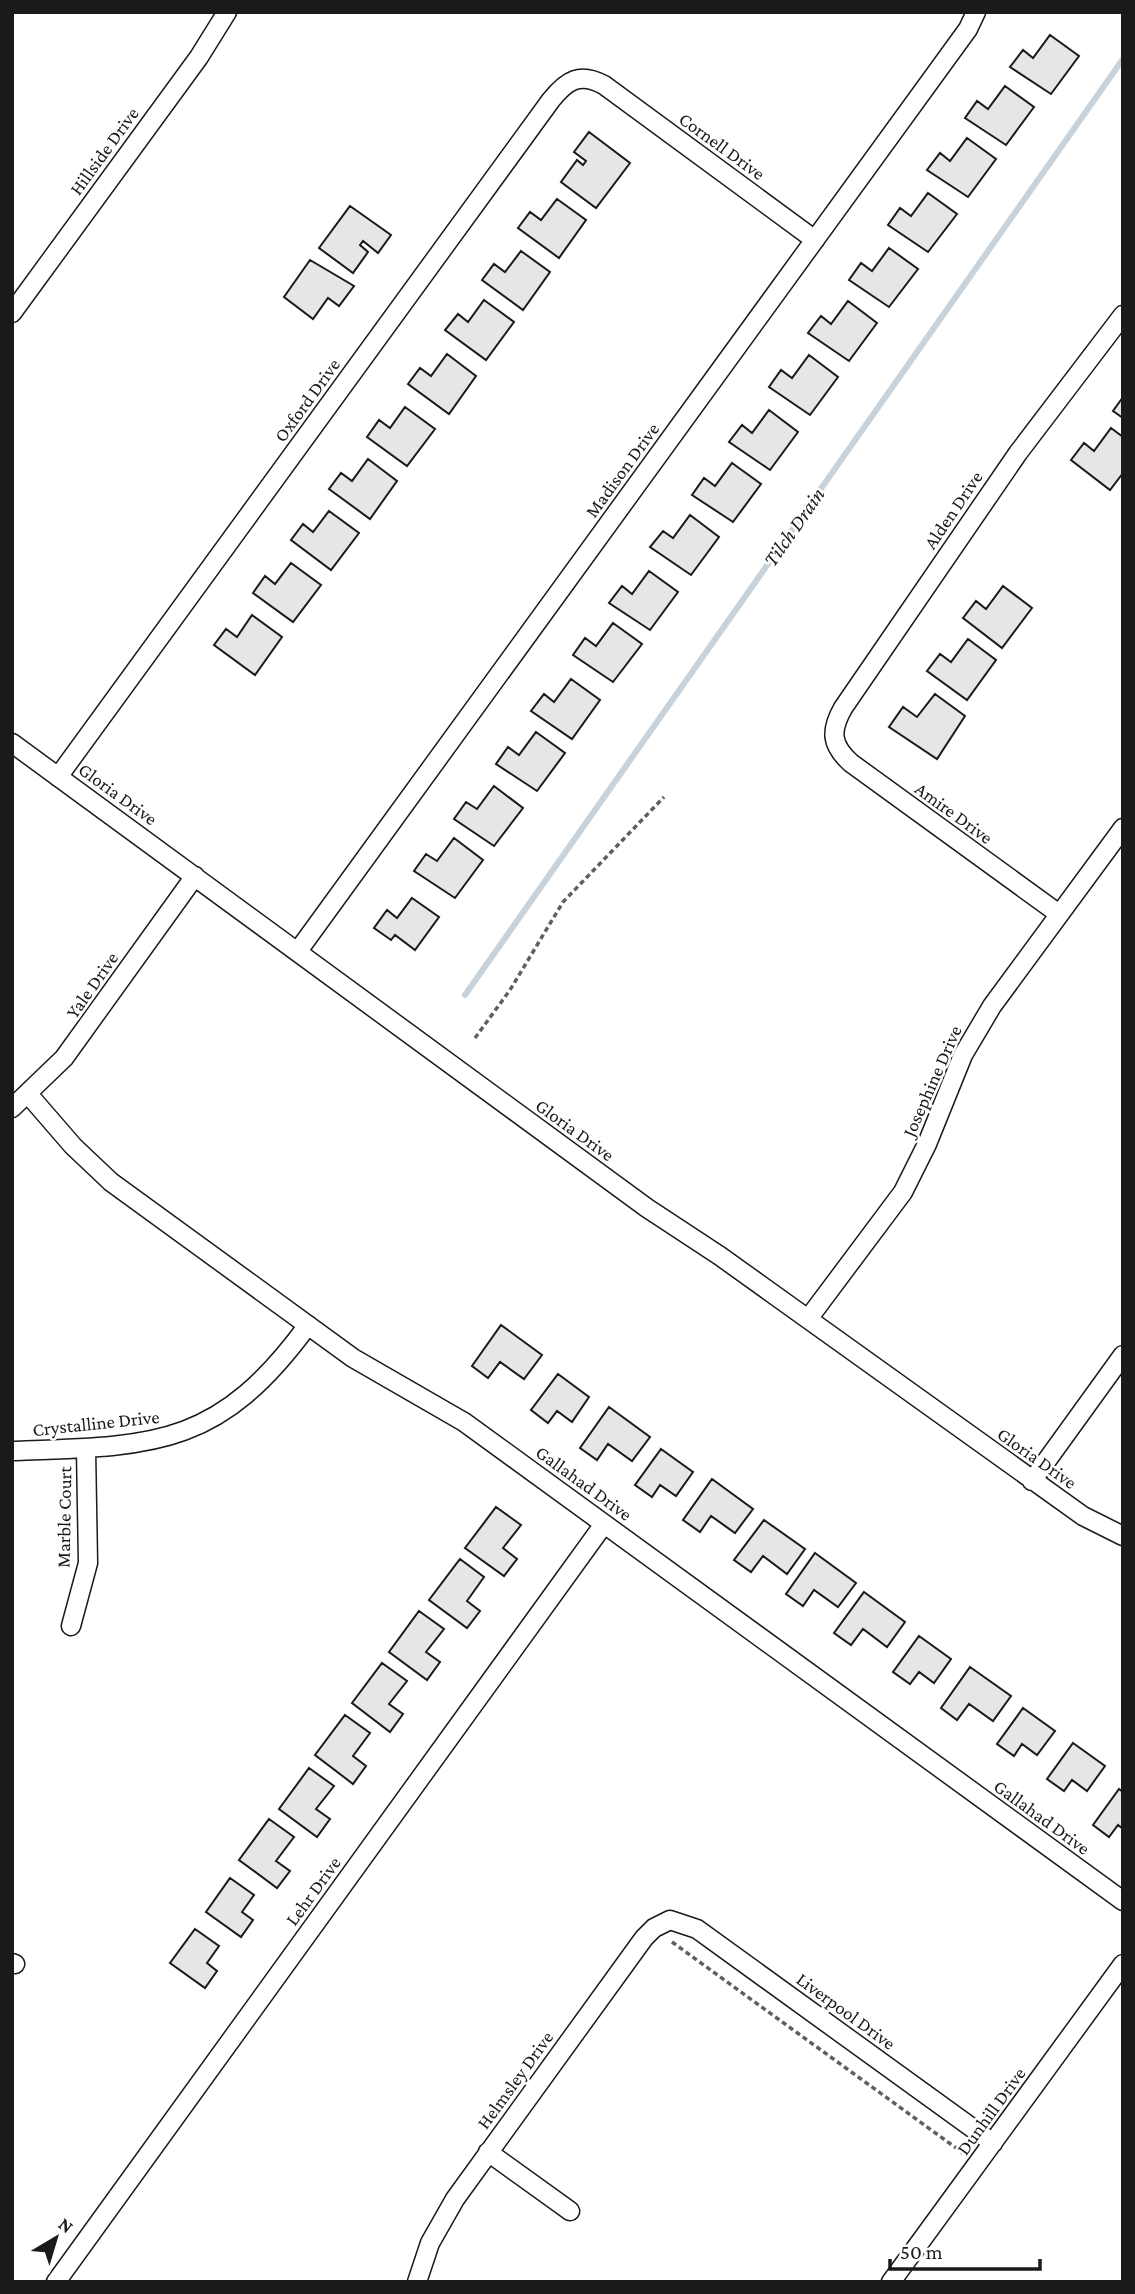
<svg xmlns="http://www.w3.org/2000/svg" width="1135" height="2294" font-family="'Crimson Pro',serif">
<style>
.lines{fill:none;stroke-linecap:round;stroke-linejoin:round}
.stream{stroke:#c6d2dc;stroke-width:6}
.building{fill:#e6e6e6;stroke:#1a1a1a;stroke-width:2}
.street-casing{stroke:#1a1a1a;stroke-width:21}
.path{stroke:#5f5f5f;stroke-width:3.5;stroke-dasharray:5 3.5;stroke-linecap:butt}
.street{stroke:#fff;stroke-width:18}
.labels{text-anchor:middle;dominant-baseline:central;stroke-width:5;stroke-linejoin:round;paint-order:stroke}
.street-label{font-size:19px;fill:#1a1a1a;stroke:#fff}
.water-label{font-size:21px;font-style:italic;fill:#1a1a1a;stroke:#fff}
</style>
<rect width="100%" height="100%" fill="#fff"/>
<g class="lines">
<!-- stream -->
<path class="stream" d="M465,995L1123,59"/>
</g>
<!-- building -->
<path class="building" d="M1050,35L1079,56L1051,94L1010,67L1023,50L1033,58Z
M1005,86L1034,107L1006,145L965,118L977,101L988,109Z
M589,132L630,163L596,208L561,182L577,160L583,165L586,161L574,152Z
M967,138L996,159L968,197L927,170L940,153L950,161Z
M928,193L957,214L928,252L888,225L900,208L911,216Z
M557,199L586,220L559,258L518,228L530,212L541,220Z
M350,206L391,235L378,253L363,241L360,245L368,252L353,273L319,248Z
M889,248L918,269L889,307L849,280L861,263L872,271Z
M521,251L550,272L523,310L482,280L494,264L505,272Z
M310,260L354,286L339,306L328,298L313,319L284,297Z
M484,300L514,322L486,360L445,330L458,314L468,322Z
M848,301L877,323L849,361L808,333L821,316L831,324Z
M447,354L476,376L449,414L408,384L420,368L431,376Z
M809,355L838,377L810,415L769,387L781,370L792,378Z
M1123,397V418L1113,411Z
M405,407L435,429L407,466L367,437L379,420L390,428Z
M769,410L798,432L770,470L729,442L742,425L752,433Z
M1111,428L1123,437V473L1110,490L1071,460L1084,443L1094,451Z
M368,459L397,481L370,519L329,489L341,473L352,481Z
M732,463L761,484L733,522L692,495L704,478L715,486Z
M329,511L359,533L331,570L291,540L303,524L313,532Z
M690,515L719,537L691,575L650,547L663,531L673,538Z
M291,563L321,585L293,622L253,593L265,576L275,584Z
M649,571L678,592L650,630L609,603L622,586L632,594Z
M1003,586L1032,608L1002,648L963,618L976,601L986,609Z
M252,615L282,637L255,675L214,645L226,629L237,637Z
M613,623L642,644L613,682L573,655L585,638L596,646Z
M968,639L996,660L967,700L927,671L940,654L951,662Z
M571,679L600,700L572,739L531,711L544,694L554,702Z
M935,694L965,716L937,759L889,727L903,707L917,717Z
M536,732L565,753L537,791L496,764L508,747L519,755Z
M494,786L523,808L494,846L454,819L466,802L477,809Z
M454,838L483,860L455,898L414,871L426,854L437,861Z
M412,898L439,917L415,950L395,935L391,940L374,928L387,910L397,918Z
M501,1325L542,1355L524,1379L500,1362L488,1378L472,1366Z
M558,1374L589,1397L572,1422L557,1411L548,1423L531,1410Z
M609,1407L650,1437L632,1461L608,1444L597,1460L580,1448Z
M661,1449L693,1472L676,1496L660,1485L652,1497L635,1485Z
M712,1479L753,1509L735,1533L711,1516L700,1532L683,1520Z
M496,1507L521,1525L503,1548L517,1559L504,1576L465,1548Z
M764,1520L805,1549L787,1574L763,1556L751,1572L734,1560Z
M815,1553L856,1583L838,1607L814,1590L803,1606L786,1594Z
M460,1559L484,1577L467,1601L480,1611L467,1628L429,1600Z
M864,1592L905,1622L887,1647L863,1629L851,1645L834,1633Z
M419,1611L444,1629L426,1652L440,1662L427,1680L389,1652Z
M919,1636L951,1659L934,1683L919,1672L910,1684L893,1672Z
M382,1663L407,1681L389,1704L403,1714L390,1732L352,1703Z
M970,1667L1011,1696L993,1721L969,1704L957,1720L941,1708Z
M1023,1708L1055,1731L1037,1755L1022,1744L1014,1756L997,1744Z
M345,1715L370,1733L353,1756L366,1766L353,1784L315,1755Z
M1073,1743L1105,1766L1087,1791L1072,1780L1064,1791L1047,1779Z
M309,1768L334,1786L316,1809L330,1819L317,1837L279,1809Z
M1119,1789L1123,1792V1829L1118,1825L1109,1837L1093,1825Z
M269,1819L294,1837L276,1861L290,1871L277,1888L239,1860Z
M230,1878L254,1895L242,1912L253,1920L241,1937L206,1912Z
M195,1929L219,1946L207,1963L217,1971L205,1988L170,1963Z"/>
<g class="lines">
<!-- street casing -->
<g class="street-casing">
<path id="street" d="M12,313L199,57L227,12
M12,743L647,1208L720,1256L1083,1516L1123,1536
M58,777L551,100C567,80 580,72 604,85L815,240
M1059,914L851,763C831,745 830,731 843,708L1018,453L1123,315
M298,951L968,29L976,12
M28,1094L73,1146L111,1182L353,1358L464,1422L1123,1901
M12,1108L64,1058L195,876
M808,1319L903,1192L927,1144L963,1055L992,1006L1123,828
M12,1451C155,1446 218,1448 308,1325
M1032,1481L1123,1355
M71,1626L88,1563L86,1449
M12,1963L15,1964
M488,2152L570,2211
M56,2282L604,1524
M417,2282L430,2243L455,2199L644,1938L654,1928L670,1920L697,1929L993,2143
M891,2282L1123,1964"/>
</g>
<!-- path -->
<path class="path" d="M475,1038L510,990L563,902L664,797
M672,1942L963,2153"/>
<!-- street -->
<use href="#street" class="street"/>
</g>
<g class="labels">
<!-- street labels -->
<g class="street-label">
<text transform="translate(722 146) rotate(36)">Cornell Drive</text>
<text transform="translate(104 151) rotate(-54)">Hillside Drive</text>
<text transform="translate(307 400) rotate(-54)">Oxford Drive</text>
<text transform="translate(622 470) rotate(-54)">Madison Drive</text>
<text transform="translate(953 510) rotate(-56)">Alden Drive</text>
<text transform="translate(118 794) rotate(36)">Gloria Drive</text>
<text transform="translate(954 813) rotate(36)">Amire Drive</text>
<text transform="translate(92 985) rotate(-55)">Yale Drive</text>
<text transform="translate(932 1081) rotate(-66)">Josephine Drive</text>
<text transform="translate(575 1130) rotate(36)">Gloria Drive</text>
<text transform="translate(96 1423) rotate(-6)">Crystalline Drive</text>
<text transform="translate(1037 1458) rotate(35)">Gloria Drive</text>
<text transform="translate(584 1483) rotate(36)">Gallahad Drive</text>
<text transform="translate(64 1517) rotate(-89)">Marble Court</text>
<text transform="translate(1042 1817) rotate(36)">Gallahad Drive</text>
<text transform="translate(313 1891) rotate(-54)">Lehr Drive</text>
<text transform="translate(846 2011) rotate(36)">Liverpool Drive</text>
<text transform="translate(515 2080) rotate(-54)">Helmsley Drive</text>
<text transform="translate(991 2111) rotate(-54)">Dunhill Drive</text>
</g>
<!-- water labels -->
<g class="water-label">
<text transform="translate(794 527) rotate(-55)">Tilch Drain</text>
</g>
</g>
<!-- border -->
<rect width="1135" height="2294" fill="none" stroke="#1a1a1a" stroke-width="28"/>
<!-- north arrow -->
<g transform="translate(56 2238) rotate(38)" stroke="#ffffff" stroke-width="5" paint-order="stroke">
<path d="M0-5L12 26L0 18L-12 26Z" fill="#1a1a1a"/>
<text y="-10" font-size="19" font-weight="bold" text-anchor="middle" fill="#1a1a1a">N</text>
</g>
<!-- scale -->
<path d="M890 2259v10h150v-10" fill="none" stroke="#1a1a1a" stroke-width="3.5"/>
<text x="900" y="2259" font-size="21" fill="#1a1a1a" stroke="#ffffff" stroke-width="5" paint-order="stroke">50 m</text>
</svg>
